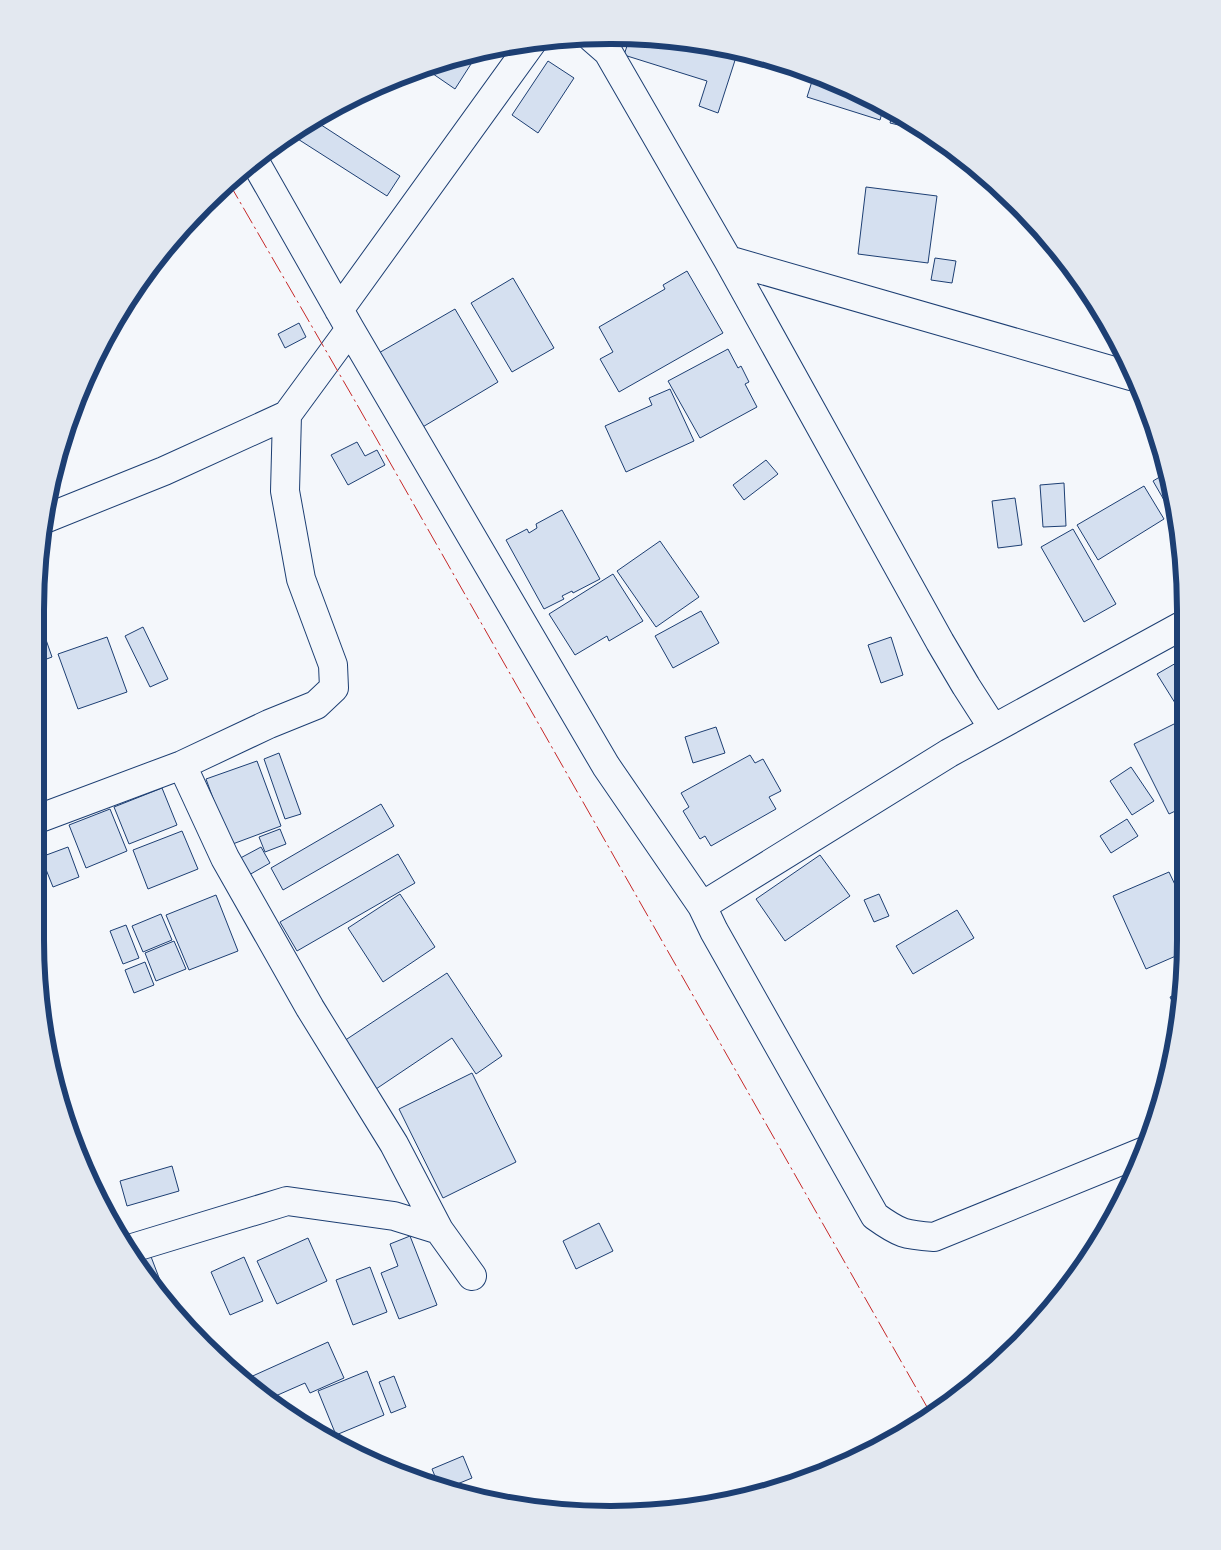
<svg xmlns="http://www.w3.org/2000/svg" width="1221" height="1550" font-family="'Zilla Slab',serif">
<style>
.building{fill:#d5e0f0;stroke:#1d3f73}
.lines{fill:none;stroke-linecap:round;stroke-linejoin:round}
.minor-casing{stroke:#1d3f73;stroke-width:30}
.minor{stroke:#f4f7fb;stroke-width:28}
.power{stroke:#c62828;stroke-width:1;stroke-dasharray:18 4 2.5 4;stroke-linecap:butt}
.rim{fill:none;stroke:#1d3f73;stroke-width:6}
</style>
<rect width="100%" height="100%" fill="#f4f7fb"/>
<!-- building -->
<path class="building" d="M648,36L738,51L718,113L699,106L707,81L624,55L630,37Z
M478,53L455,89L423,67L426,65Z
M548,61L574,78L538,133L512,115Z
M814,75L865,94L884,106L880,120L807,97Z
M893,112L924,131L890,123Z
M312,119L400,176L387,196L290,134Z
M866,187L937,196L928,263L858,254Z
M935,258L956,261L952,283L931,280Z
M687,271L723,333L619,392L600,359L613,352L599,327L665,289L663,285Z
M513,278L554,348L512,372L471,303Z
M455,309L498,382L421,428L377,354Z
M299,323L306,337L285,348L278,334Z
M728,349L738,368L741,366L749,382L745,384L757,407L700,438L668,381Z
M670,389L694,441L626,472L605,426L652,405L649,398Z
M357,442L365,456L377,450L385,465L348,485L331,455Z
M766,460L778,474L744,500L733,485Z
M1168,472L1176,519H1175L1153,481Z
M1064,483L1066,526L1043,527L1040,485Z
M1144,486L1164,519L1098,560L1077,525Z
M1015,498L1022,545L998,548L992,501Z
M562,510L600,579L573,593L572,591L562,596L564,599L544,609L506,540L527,529L529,533L537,528L536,524Z
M1176,522L1180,541L1170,525Z
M1073,529L1116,604L1084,622L1041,547Z
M660,541L699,597L656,627L617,571Z
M613,574L643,621L609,641L607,636L575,655L549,614Z
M36,611L52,657L36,663Z
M701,611L719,643L673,668L655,636Z
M143,627L168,679L150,687L125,636Z
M107,637L127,692L78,709L58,654Z
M891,637L903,675L881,683L868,645Z
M1185,651V719L1157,674L1183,659L1180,654Z
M1180,721L1185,732L1186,806L1169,814L1134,744Z
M716,727L725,753L693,763L685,737Z
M279,753L301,814L285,819L264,759Z
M750,755L755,763L763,759L781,791L769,797L776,809L711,846L705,836L700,839L683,811L689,807L681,793Z
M257,761L281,826L230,845L206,779Z
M1131,767L1154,801L1132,815L1110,781Z
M162,788L177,825L129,844L114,807Z
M381,804L394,826L283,890L271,868Z
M110,809L127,851L86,868L69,825Z
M1127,819L1138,836L1111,853L1100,836Z
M280,829L286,844L265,852L259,837Z
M182,831L198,869L148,889L133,850Z
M68,847L79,877L53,887L41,857Z
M261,847L270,863L242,879L233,862Z
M398,854L415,883L297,951L280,922Z
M820,855L850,896L785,941L756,899Z
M1169,872L1186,908L1185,952L1146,969L1113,896Z
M400,894L435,947L383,982L348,928Z
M879,894L889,916L874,922L864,900Z
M216,895L238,951L189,970L166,915Z
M957,910L974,938L913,974L896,946Z
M161,914L172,940L143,952L132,926Z
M126,925L139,958L123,964L110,931Z
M174,941L186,969L156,981L145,953Z
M145,962L154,985L134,993L125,970Z
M447,973L502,1056L476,1074L452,1038L376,1089L344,1041Z
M1181,992L1179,1015L1170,997Z
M472,1073L516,1162L443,1198L399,1109Z
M1142,1160L1131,1181L1125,1167Z
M172,1166L179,1191L127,1206L120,1181Z
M599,1223L613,1251L576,1269L563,1241Z
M410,1236L437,1305L399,1319L381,1273L398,1266L390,1244Z
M308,1238L327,1281L277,1304L257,1261Z
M150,1254L161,1283L156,1285L137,1259Z
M244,1257L263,1301L230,1315L211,1272Z
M370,1267L387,1312L353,1325L336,1280Z
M328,1342L344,1378L310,1393L305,1383L271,1398L246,1379Z
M367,1371L384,1415L336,1435L318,1391Z
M394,1376L406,1407L391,1413L379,1382Z
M463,1456L472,1478L445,1489L439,1486L432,1469Z"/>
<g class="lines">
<!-- minor casing -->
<g class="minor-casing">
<path id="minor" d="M592,38L608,52L728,260L940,642L966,686L993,728
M254,160L350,329L606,766L702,906L714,931L875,1216C900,1234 905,1235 934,1237L1145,1151
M728,260L1131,376
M339,310L533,41
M47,518L164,471L287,415L350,329
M182,765L225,858L310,1008L394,1144L439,1230L472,1276
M35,820L182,765L269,724L316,705L334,688L333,665L301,579L285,491L287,415
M702,906L949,753L1185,624
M129,1249L287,1201L394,1216L439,1230"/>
</g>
<!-- minor -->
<use href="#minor" class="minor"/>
<!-- power -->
<path class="power" d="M229,183L355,401L931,1414"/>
</g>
<!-- crop -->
<path d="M0 0H1221V1550H0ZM610 44H611A566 566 0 0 1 1177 610V940A566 566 0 0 1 611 1506H610A566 566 0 0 1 44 940V610A566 566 0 0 1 610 44Z" fill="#e3e8f0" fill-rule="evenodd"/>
<path class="rim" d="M610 44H611A566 566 0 0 1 1177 610V940A566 566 0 0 1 611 1506H610A566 566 0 0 1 44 940V610A566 566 0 0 1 610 44Z"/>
</svg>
